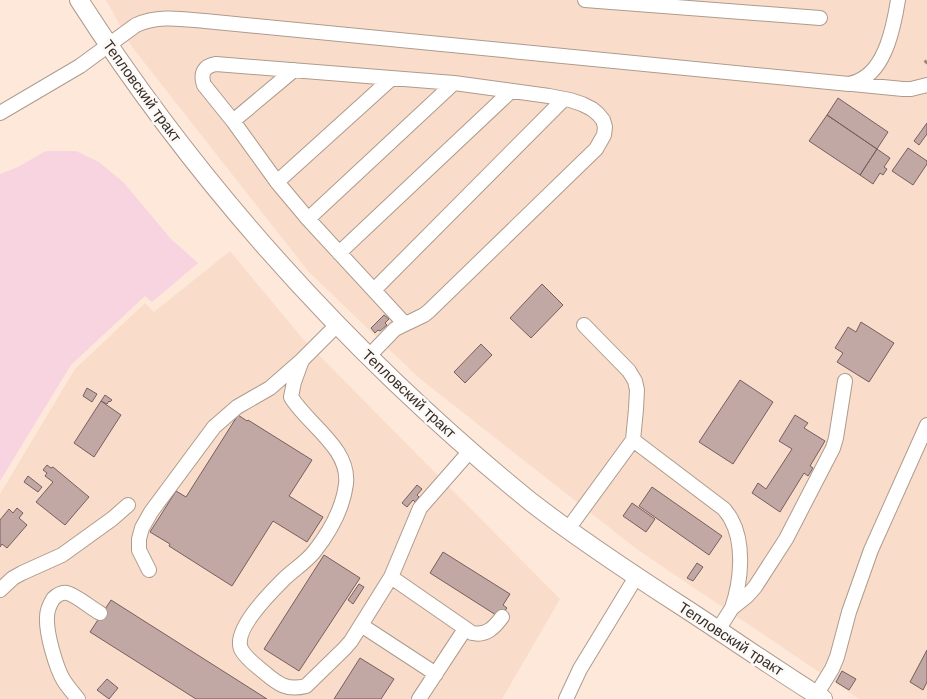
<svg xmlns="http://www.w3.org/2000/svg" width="927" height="699" font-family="'DM Sans',sans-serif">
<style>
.built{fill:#f9ddca}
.green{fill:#f8d4e0}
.building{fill:#c1a8a4;stroke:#765f5d}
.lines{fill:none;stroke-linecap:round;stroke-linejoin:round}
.minor-casing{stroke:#ae9b8d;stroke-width:16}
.major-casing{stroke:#ae9b8d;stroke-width:20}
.minor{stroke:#fff;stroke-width:14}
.major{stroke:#fff;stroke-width:18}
.rail{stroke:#96887e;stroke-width:4;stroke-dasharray:6 6;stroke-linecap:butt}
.labels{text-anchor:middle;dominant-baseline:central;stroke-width:5;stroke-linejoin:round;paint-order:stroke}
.street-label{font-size:15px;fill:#342c27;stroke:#fdf9f6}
</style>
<rect width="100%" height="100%" fill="#fee8da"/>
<!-- built -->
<path class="built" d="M106,0H927V699H859L638,550L419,378L308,271L132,47Z
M230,251L303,339L560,599L502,699H0V494L75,369L145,303L154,312Z"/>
<!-- green -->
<path class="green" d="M46,151H76L99,162L124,183L171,239L198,263L152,302L145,296L71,365L0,481V174L18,167Z"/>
<!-- building -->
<path class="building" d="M838,98L888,132L877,149L827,115Z
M827,115L877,149L860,175L809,141Z
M927,123V134L919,145L914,141Z
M908,148L927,161V164L913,185L892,171Z
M877,149L890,158L884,167L887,169L883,175L880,173L873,184L860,175Z
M542,284L563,305L531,338L510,318Z
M384,315L389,319L385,323L387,325L380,331L378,330L375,333L371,328Z
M861,322L894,343L869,382L837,362L843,353L835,348L848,327L856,332Z
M481,344L492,355L465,383L454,372Z
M740,380L773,402L733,464L699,442Z
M87,388L97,394L92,402L83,396Z
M105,395L112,400L110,402L109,401L107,404L101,401Z
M101,401L121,415L94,457L74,443Z
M238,415L247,421L248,420L312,460L289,496L323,517L307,542L273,521L232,586L169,546L170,544L150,532L176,491L186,497Z
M795,415L808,423L804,428L825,441L810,466L813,468L808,476L804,473L780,512L752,493L758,483L766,489L792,449L779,441Z
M47,465L51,468L53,467L89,497L65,525L36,502L53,482L45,476L47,473L43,470Z
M28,476L42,487L38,492L24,482Z
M417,485L422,489L417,495L419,497L415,502L413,500L407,507L402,503Z
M652,487L722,536L709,555L639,506Z
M632,503L655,519L646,532L623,516Z
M17,508L23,513L19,518L27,525L7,548L2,544L0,547V520L9,509L13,513Z
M443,552L510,594L503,605L507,608L503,613L500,611L496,615L430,573Z
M324,555L360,578L299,671L264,649Z
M697,563L703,567L693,581L687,578Z
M359,584L364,587L353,604L348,600Z
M111,600L267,699H196L90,632Z
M927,650V682L923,690L910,682Z
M360,658L394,679L381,699H334Z
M842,671L856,679L849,690L836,682Z
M107,679L118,688L109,699L97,690Z"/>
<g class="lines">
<!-- minor casing -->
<g class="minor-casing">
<path id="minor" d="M585,0L820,18
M852,84L903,89H911L927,85
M0,113L80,66L136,25C159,15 181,19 205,21L849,84C853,83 857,82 860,80C886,68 894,25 898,0
M233,121L294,70
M277,182L392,78
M308,219L454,83
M339,253L511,91
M374,290L564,99
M584,325L629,371L635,381L637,390L636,409L633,440
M369,356L395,329L424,315L429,311L596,149L604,135L605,127L603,120L598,114L592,109L582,104L570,100L549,96L454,83L216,64C204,66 200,73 204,85L233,121L277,182L308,219L405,324
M302,360L294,382L291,397C308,425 350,448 346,484C343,508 329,533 314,552C305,563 293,570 283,580C270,593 233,630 241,649C246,659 257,666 265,673C278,684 287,691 306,686L345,648L351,641L391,577L420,508L470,451
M568,529L633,440L724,509C726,512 729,515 731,519C745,544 741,582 732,608
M149,570L139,550V539L142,528L151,512L214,427L237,407L270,388L302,360L337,325
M391,577L472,633C486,636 494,628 502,617
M0,590L13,578L22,573L62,555L112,519L128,505
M361,625L436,674
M718,630L732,608L747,596L755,587L786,539L833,448L836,438L845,381
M816,695L832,669L837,657L849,612L871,550L927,425
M78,699C73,693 68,687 64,681C56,668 46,633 47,617C47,611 50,604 53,599C57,595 61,592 67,593C76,595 91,608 100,613
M419,699L465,629
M566,699L580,669L636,577"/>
</g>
<!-- major casing -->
<g class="major-casing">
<path id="major" d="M79,0C169,140 275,267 395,382C439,424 484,464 531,502C579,539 629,572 680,605C728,636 775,669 823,699"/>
</g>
<!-- minor -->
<use href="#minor" class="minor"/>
<!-- major -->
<use href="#major" class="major"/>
<!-- rail -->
<path class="rail" d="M925,63L927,61"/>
</g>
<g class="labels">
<!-- street labels -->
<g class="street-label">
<text transform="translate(142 91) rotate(54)">Тепловский тракт</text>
<text transform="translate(409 394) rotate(43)">Тепловский тракт</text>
<text transform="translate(731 639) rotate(33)">Тепловский тракт</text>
</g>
</g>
</svg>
